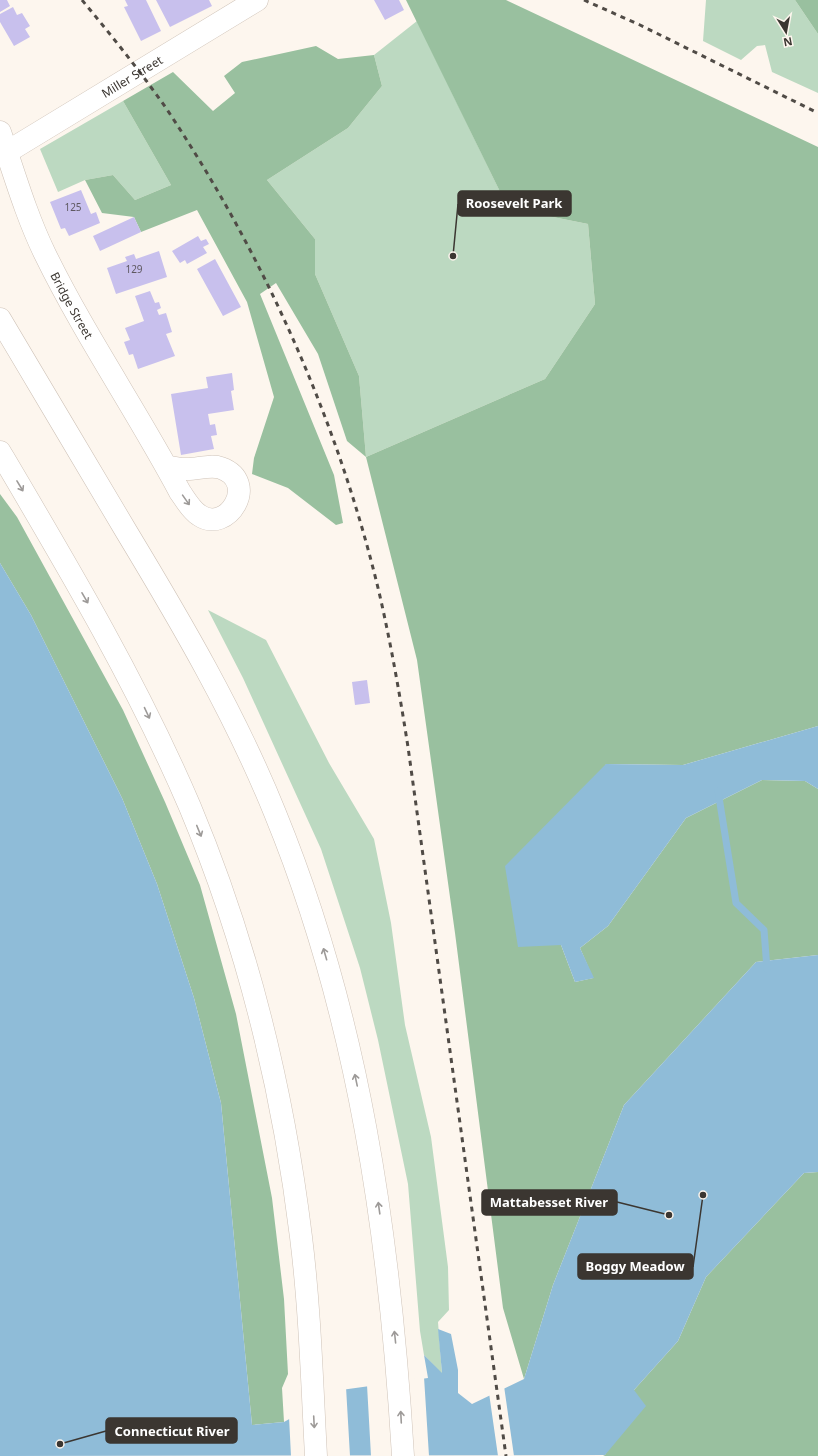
<svg xmlns="http://www.w3.org/2000/svg" width="818" height="1456" font-family="'Noto Sans',sans-serif">
<style>
.green{fill:#bcd9c1}
.forest{fill:#99c09f}
.water{fill:#8fbcd8}
.pier{fill:#fdf6ee}
.lines{fill:none;stroke-linecap:round;stroke-linejoin:round}
.stream{stroke:#8fbcd8;stroke-width:7}
.building{fill:#c8c0ed}
.minor-casing{stroke:#cfc3b8;stroke-width:23}
.highway-casing{stroke:#cfc3b8;stroke-width:23}
.minor{stroke:#fff;stroke-width:22}
.highway{stroke:#fff;stroke-width:22}
.rail{stroke:#504b46;stroke-width:3;stroke-dasharray:5 5;stroke-linecap:butt}
.oneway{stroke:#9d9a98}
.labels{text-anchor:middle;dominant-baseline:central;stroke-width:4;stroke-linejoin:round;paint-order:stroke}
.number-label{font-size:10px;fill:#5e5860}
.street-label{font-size:12px;fill:#3b3631;stroke:#fdf6ee}
.leader{fill:none;stroke:#3b3631;stroke-width:1.5}
.callout-dot{fill:#3b3631;stroke:#fdf6ee;stroke-width:1.5}
.callout{fill:#3b3631;stroke:#3b3631;stroke-width:1.5}
.callout-label{font-size:13px;text-anchor:middle;font-weight:bold;fill:#fff}
</style>
<rect width="100%" height="100%" fill="#fdf6ee"/>
<!-- green -->
<path class="green" d="M706,0H795L818,34V93L772,72L765,45L757,46L741,60L703,41Z
M417,21L508,208L588,224L595,304L545,379L366,457L359,376L315,274V239L267,180L348,128L382,86L374,55Z
M123,101L171,185L135,200L113,175L85,180L58,192L40,149Z
M208,610L266,640L329,763L374,839L391,923L405,1025L431,1137L448,1267L449,1310L438,1322L442,1374L424,1355L420,1331L408,1184L378,1040L360,968L321,849L243,678Z"/>
<!-- forest -->
<path class="forest" d="M406,0H506L818,147V726L683,765L606,764L561,945L575,982L593,978L580,948L608,926L686,818L762,780L805,781L818,789V955L756,962L624,1105L553,1285L524,1379L503,1308L455,933L417,660L366,457L347,441L318,354L276,283L260,294L334,475L343,523L336,525L288,488L252,474L254,458L274,397L247,302L197,210L141,232L134,217L102,213L85,180L113,175L135,200L171,185L123,101L173,72L213,111L235,93L224,76L242,62L316,46L338,59L374,55L382,86L348,128L267,180L315,239V274L359,376L366,457L545,379L595,304L588,224L508,208Z
M795,0H818V34Z
M0,494L17,517L123,710L165,802L200,885L236,1014L272,1198L284,1299L288,1374L282,1388L284,1422L252,1425L221,1103L194,998L157,884L122,798L31,615L0,563Z
M818,1172V1456H603L605,1455L634,1390L678,1341L706,1277L804,1173Z"/>
<!-- water -->
<path class="water" d="M0,563L31,615L122,798L157,884L194,998L221,1103L252,1425L284,1422L341,1390L428,1378L424,1355L442,1373L438,1329L451,1334L458,1370V1393L472,1404L524,1379L553,1285L624,1105L756,962L818,955V1172L804,1173L706,1277L678,1341L634,1390L646,1406L605,1455L0,1456Z
M818,726V789L805,781L762,780L686,818L608,926L580,948L594,978L575,982L561,945L518,947L505,866L606,764L683,765Z"/>
<!-- pier -->
<path class="pier" d="M424,1377L429,1456H371L367,1385Z
M504,1386L514,1456H498L489,1393Z
M346,1387L350,1456H291L289,1417L340,1388Z"/>
<g class="lines">
<!-- stream -->
<path class="stream" d="M718,791L736,903L764,930L767,969"/>
</g>
<!-- building -->
<path class="building" d="M0,0H7L10,6L0,12Z
M125,0H146L161,31L141,41L124,7L128,6Z
M156,0H209L212,6L170,27Z
M374,0H399L404,10L385,20Z
M13,7L17,15L22,13L30,26L25,29L30,37L14,46L0,22V14Z
M81,190L91,214L96,212L100,223L69,236L65,228L61,229L50,202Z
M134,217L141,232L100,251L93,236Z
M198,236L201,241L206,239L209,244L203,247L207,253L187,264L185,260L180,263L172,251Z
M159,251L167,277L116,294L107,268L127,261L125,257L134,254L136,259Z
M215,259L241,307L223,316L197,269Z
M150,291L155,303L159,302L161,308L157,310L159,315L166,313L172,332L166,334L175,356L138,369L133,354L129,355L124,342L130,340L125,328L144,321L135,296Z
M232,373L234,390L231,391L234,410L208,414L210,425L215,424L217,435L211,436L214,449L181,455L171,394L208,388L206,377Z
M367,680L370,703L355,705L352,682Z"/>
<g class="lines">
<!-- minor casing -->
<g class="minor-casing">
<g id="minor">
<path id="s1" d="M0,132C14,173 26,215 45,254C85,336 137,411 180,492C185,499 191,510 199,515C227,535 260,482 221,468C210,464 196,470 185,469C179,469 173,467 167,467"/>
<path id="s2" d="M7,152L257,0"/>
</g>
</g>
<!-- highway casing -->
<g class="highway-casing">
<path id="highway" d="M0,319C42,390 84,460 126,531C181,622 235,714 275,813C359,1018 390,1237 403,1456
M0,452C68,567 137,683 190,807C247,943 283,1090 301,1237C310,1309 312,1383 316,1456"/>
</g>
<!-- minor -->
<use href="#minor" class="minor"/>
<!-- highway -->
<use href="#highway" class="highway"/>
<!-- rail -->
<path class="rail" d="M82,0C111,35 140,71 166,108C264,255 338,421 379,592C391,644 400,696 408,747L506,1456
M584,0L640,25L818,113"/>
</g>
<!-- one-way arrows -->
<defs><path id="oneway-shaft" d="M-6 0H5M1.5-3L5.5 0L1.5 3" fill="none" stroke-width="1.6" stroke-linecap="round" stroke-linejoin="round"/></defs>
<g class="oneway">
<use href="#oneway-shaft" transform="translate(20 486) rotate(59)"/>
<use href="#oneway-shaft" transform="translate(186 500) rotate(55)"/>
<use href="#oneway-shaft" transform="translate(85 598) rotate(60)"/>
<use href="#oneway-shaft" transform="translate(147 713) rotate(65)"/>
<use href="#oneway-shaft" transform="translate(199 831) rotate(68)"/>
<use href="#oneway-shaft" transform="translate(325 954) rotate(-106)"/>
<use href="#oneway-shaft" transform="translate(356 1080) rotate(-102)"/>
<use href="#oneway-shaft" transform="translate(379 1208) rotate(-98)"/>
<use href="#oneway-shaft" transform="translate(395 1337) rotate(-96)"/>
<use href="#oneway-shaft" transform="translate(401 1417) rotate(-93)"/>
<use href="#oneway-shaft" transform="translate(314 1422) rotate(87)"/>
</g>
<g class="labels">
<!-- number labels -->
<g class="number-label">
<text x="73" y="207">125</text>
<text x="134" y="269">129</text>
</g>
<!-- street labels -->
<g class="street-label">
<text stroke="none"><textPath href="#s2" startOffset="146">Miller Street</textPath></text>
<text stroke="none"><textPath href="#s1" startOffset="188">Bridge Street</textPath></text>
</g>
</g>
<!-- callouts -->
<path class="leader" d="M453 256L458 204M669 1215L617 1202M703 1195L693 1267M60 1444L106 1431"/>
<g class="callout-dot">
<circle cx="453" cy="256" r="4"/>
<circle cx="669" cy="1215" r="4"/>
<circle cx="703" cy="1195" r="4"/>
<circle cx="60" cy="1444" r="4"/>
</g>
<g class="callout">
<rect x="458" y="191" width="113" height="25" rx="4"/>
<rect x="482" y="1190" width="135" height="25" rx="4"/>
<rect x="578" y="1254" width="115" height="25" rx="4"/>
<rect x="106" y="1418" width="131" height="25" rx="4"/>
</g>
<g class="callout-label">
<text x="514" y="208">Roosevelt Park</text>
<text x="549" y="1207">Mattabesset River</text>
<text x="635" y="1271">Boggy Meadow</text>
<text x="172" y="1436">Connecticut River</text>
</g>
<!-- north arrow -->
<g transform="translate(786 32) rotate(169)" stroke="#fdf6ee" stroke-width="3" paint-order="stroke">
<path d="M0-3L7 15L0 10L-7 15Z" fill="#3b3631"/>
<text y="-6" font-size="11" font-weight="bold" text-anchor="middle" fill="#3b3631">N</text>
</g>
</svg>
